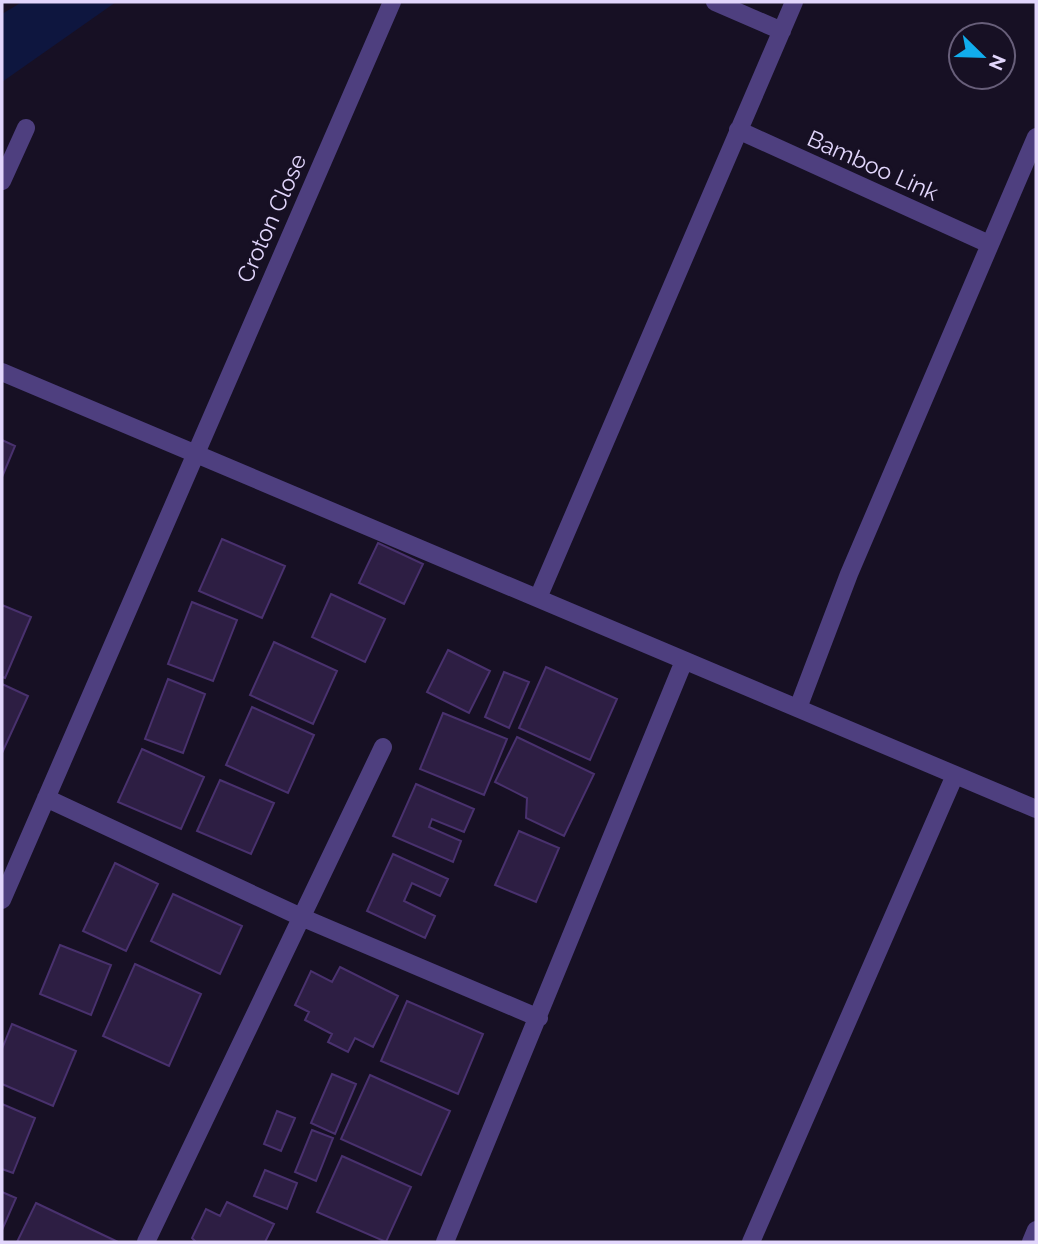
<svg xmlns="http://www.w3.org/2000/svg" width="1038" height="1244" font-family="Raleway,sans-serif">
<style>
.water{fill:#0e163f}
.building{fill:#2d1e43;stroke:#49316e;stroke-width:2}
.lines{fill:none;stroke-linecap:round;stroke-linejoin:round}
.street{stroke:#4e3f7f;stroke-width:18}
.labels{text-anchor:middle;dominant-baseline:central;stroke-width:6;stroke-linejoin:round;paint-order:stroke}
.street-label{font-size:23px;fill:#e2d6fc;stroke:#171024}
</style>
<rect width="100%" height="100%" fill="#171024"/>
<!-- water -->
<path class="water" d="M22,2H116L2,82V14Z"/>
<!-- building -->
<path class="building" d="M2,440L15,446L2,477Z
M222,539L285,566L262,618L199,591Z
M378,543L423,564L404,604L359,583Z
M331,594L385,619L365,662L312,637Z
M192,602L237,620L213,681L168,664Z
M2,605L31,617L5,678L2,677Z
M274,642L337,671L313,724L250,695Z
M448,650L490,671L469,713L427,692Z
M546,667L617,699L590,760L519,728Z
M504,672L529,682L509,728L485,717Z
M168,679L205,694L183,753L145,739Z
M2,684L28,696L2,753Z
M252,707L314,735L288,793L226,765Z
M443,713L507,739L484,795L420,769Z
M517,737L594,774L564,836L526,818L527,798L495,782Z
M142,749L204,777L181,829L118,802Z
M220,780L274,803L251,854L197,831Z
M416,784L474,809L464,832L432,819L429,827L461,841L453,862L393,836Z
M519,831L559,848L536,902L495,885Z
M393,854L448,879L440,896L412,883L404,901L435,916L425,938L367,911Z
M115,863L158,884L126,951L83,931Z
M173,894L242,926L220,974L151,941Z
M60,945L111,965L91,1015L40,994Z
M135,964L201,994L169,1066L103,1036Z
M340,967L398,996L373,1047L355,1038L348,1052L328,1042L332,1034L305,1020L309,1012L295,1005L311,971L332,982Z
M407,1001L483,1034L458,1094L381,1061Z
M12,1024L76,1051L53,1106L2,1084V1049Z
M332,1074L356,1084L335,1134L311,1123Z
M370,1075L450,1111L421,1175L341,1139Z
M2,1104L35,1118L13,1173L2,1169Z
M277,1111L295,1118L281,1151L264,1144Z
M312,1130L333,1138L316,1181L295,1172Z
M342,1156L411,1187L386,1242L317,1212Z
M265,1170L297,1183L287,1209L254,1196Z
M2,1192L16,1198L2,1230Z
M227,1202L274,1224L265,1242H196L192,1238L206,1209L220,1216Z
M36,1203L118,1242H17Z"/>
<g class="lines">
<!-- street -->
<path class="street" d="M715,2L782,31
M738,130L989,244
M2,181L26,128
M2,372L1036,809
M538,598L794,2
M798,708L849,574L1036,137
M46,798L301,917L539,1018
M2,900L392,2
M146,1242L383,747
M445,1242L684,661
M751,1242L955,775
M1031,1242L1036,1230"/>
</g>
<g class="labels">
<!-- street labels -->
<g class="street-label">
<text transform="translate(873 165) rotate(24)">Bamboo Link</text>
<text transform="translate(271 218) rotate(-66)">Croton Close</text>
</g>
</g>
<!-- border -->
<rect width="1038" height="1244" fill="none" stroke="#e2d6fc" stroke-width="7"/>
<!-- north arrow -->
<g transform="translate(982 56) rotate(113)"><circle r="33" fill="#171024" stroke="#685f7a" stroke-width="2"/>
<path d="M0-5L12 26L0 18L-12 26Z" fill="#11aded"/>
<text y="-10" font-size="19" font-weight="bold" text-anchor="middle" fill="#e2d6fc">N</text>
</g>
</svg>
